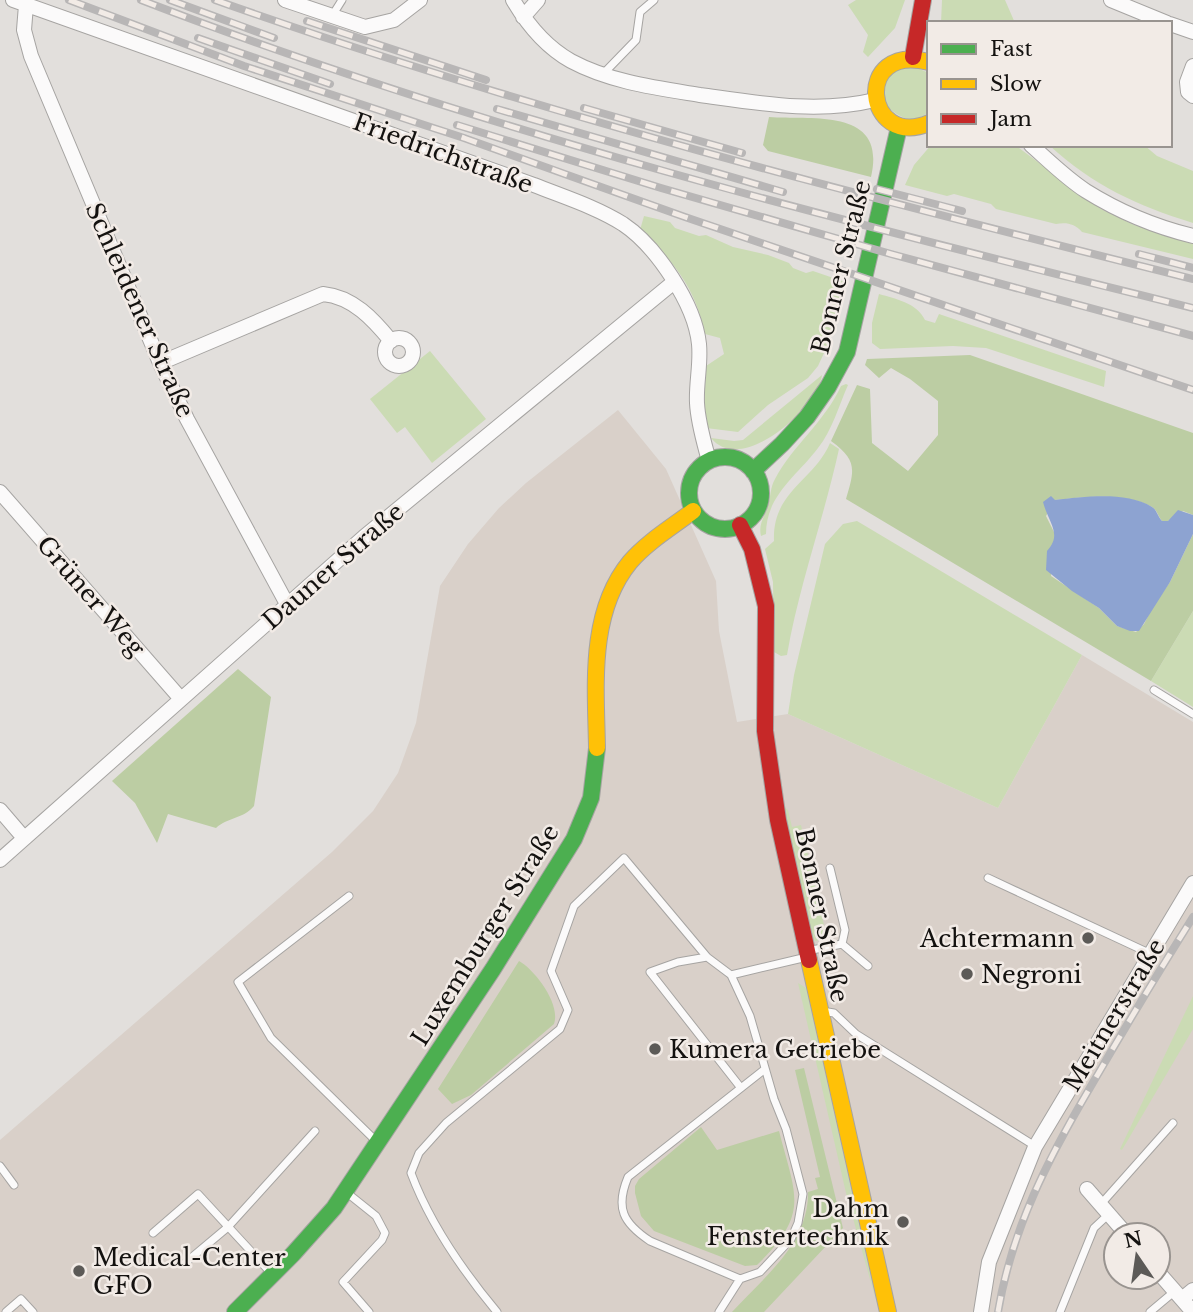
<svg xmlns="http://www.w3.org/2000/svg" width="1193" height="1312" font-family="'Libre Baskerville',serif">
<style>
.built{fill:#d9d0c9;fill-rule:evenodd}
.green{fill:#cbdbb4}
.forest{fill:#bccda3}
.water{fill:#8da3d1}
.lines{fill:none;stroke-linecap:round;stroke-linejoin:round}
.lane-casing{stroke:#a6a4a2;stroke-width:9}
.street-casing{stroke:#a6a4a2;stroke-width:16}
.fast-casing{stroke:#a6a4a2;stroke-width:18}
.slow-casing{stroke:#a6a4a2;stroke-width:18}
.jam-casing{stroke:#a6a4a2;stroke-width:18}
.lane{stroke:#fbfafa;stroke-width:7}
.street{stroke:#fbfafa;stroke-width:14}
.fast{stroke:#4caf50;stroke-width:16}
.slow{stroke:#ffc107;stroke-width:16}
.jam{stroke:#c62828;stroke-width:16}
.rail-casing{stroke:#b8b6b6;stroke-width:8}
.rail{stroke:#f2ebe6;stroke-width:5;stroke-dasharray:16;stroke-linecap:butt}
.poi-dot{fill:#5c5a57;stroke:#f2ebe6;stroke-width:2.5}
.labels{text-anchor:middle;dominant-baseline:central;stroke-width:5;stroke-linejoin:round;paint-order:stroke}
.street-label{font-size:24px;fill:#141210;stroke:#f2ebe6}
.poi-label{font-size:24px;fill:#141210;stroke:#f2ebe6;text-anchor:start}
</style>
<rect width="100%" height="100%" fill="#e2dfdc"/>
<!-- built -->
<path class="built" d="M618,410L666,469L716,581L719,631L737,722L788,714L998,808L1082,655L1193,722V1312H0V1140L332,852L373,811L398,773L416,723L440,586L468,544L499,508L526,483ZM1116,1235H1158V1277H1116Z"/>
<!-- green -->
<path class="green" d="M856,0H905L895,28L868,57L863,52L868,35L848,5Z
M942,0H1005L1015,23H941Z
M910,65L929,73V112C911,125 901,118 886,106C882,80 885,74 910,65Z
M931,145H1015L1101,209L1134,225L1193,244V259L1082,232C1075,224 1067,222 1056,224L996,209L991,204L954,194L947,196L905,185L914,165Z
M1049,145H1144L1157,156L1193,171V223C1136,205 1094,186 1049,145Z
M644,216L670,222L675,228L699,236L706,235L733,247L768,255L789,263L793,268L806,273L813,271L845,282L830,340L818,366L808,378L768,405L738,432L706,428L704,408L706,366L724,354L720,338L705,334C695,287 674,262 640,230Z
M879,294C896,299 917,303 925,320L935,323L939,314L1106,371L1104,387L986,348L953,346L880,349L872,343V323Z
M430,351L486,419L432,463L405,427L397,433L370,399Z
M822,375C819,405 743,477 711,438L734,441L743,440Z
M846,384L848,385C839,405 832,431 818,448C797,476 766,495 766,534L761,536C758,523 765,517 768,505C771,496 770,488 775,479C793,445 824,423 841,386Z
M830,443L839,449C824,518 799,585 787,655L781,656L774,652L773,582L765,549L774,541C772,491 814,481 830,443Z
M857,521L1082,655L998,808L788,714L794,675L825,544L843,524Z
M1193,611V707L1151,681Z
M783,806L788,810L792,827L801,825L827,938L815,941L813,938Z
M798,983L806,988L876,1301L846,1193Z
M1193,996V1029L1122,1150L1120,1149Z"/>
<!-- forest -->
<path class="forest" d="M769,117C815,120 887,108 871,177L768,151L763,145Z
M970,355L1193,433V515L1183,511L1168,521H1162C1158,516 1157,510 1152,507C1125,492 1084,497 1055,500L1046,516L1056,536L1051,576L1099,608L1117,626L1136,632L1144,624L1153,606L1170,582L1193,534V611L1151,681L846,499C855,469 857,460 831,441L857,385L870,389L872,443L908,471L938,435V401L910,379L891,368L879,378L865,365L867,359Z
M238,669L271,697L254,806C243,819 228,817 216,828L168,814L157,843L135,803L112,781Z
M519,961C535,970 561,1004 554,1024L471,1095L452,1104L438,1089Z
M804,1068L843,1228L764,1312H732C763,1278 809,1243 808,1192L818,1189L815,1178L820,1177L795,1070Z
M701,1127L717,1150L779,1131C796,1197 810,1213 757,1265L745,1266L654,1231L641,1216L635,1193V1186L639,1179Z"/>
<!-- water -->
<path class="water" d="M1051,496L1055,500C1084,497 1126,491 1152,507C1157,510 1158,517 1162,521H1168L1178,510L1193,515V534L1170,582L1139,631H1130L1117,626L1099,608L1072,591L1046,570L1047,551C1063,534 1048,522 1043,502Z"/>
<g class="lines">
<!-- lane casing -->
<g class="lane-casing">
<path id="lane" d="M332,16L342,0
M603,74L636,40L640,12L654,0
M1154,690L1193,714
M988,878L1151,954
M349,896L238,982L271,1038L376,1141
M842,944L868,966
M807,951L842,944L845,930L830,868
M707,957L678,962L650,972L741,1088
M731,975L750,1016L774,1099L786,1129L803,1194L798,1223L791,1239L760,1272L740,1279L650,1241C623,1223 615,1208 628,1177L765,1069
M822,1011L834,1013L856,1034L1035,1146
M0,1166L14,1185
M346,1192L376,1216L385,1233L382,1240L343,1282L369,1312
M1101,1204L1173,1123
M153,1233L198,1194L271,1273
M185,1263L228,1227L315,1131
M6,1312L21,1299L33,1312
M497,1312C462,1270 430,1224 411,1173L419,1153L446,1123L560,1029L568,1010L551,971L574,906L624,858L707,957L731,975L807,957
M719,1312L740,1279
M1060,1312L1094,1228L1109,1214
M1150,1312L1175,1291"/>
</g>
<!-- street casing -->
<g class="street-casing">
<path id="street" d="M13,0L534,185C564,197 596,207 623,224C656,246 695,304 699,344C701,364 696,383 697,403C698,423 704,442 709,461
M285,0L365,27L394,20L420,0
M513,0C527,24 546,47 571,61C610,82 657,88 700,95C758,103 817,114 875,100
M1111,0L1167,23
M26,5L24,30L31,56L160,363L187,419L287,604
M523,17L538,0
M1170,24L1193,32
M1193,66L1187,82L1188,92L1193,96
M1031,145C1049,161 1066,178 1086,191C1118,211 1156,227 1193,236
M385 352a14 14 0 1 1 28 0a14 14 0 1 1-28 0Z
M160,363L323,294C353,297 373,319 391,341
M0,492L181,699
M0,810L24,838
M0,860L364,537L674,282
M1087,1189L1127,1235
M1158,1272L1193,1312
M1182,1299L1193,1290
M981,1312L989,1262L1035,1147L1193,883"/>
</g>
<!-- fast casing -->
<g class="fast-casing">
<path id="fast" d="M689 493a36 36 0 1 1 72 0a36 36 0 1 1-72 0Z
M753,471L782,444L807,417L828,387L847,352L899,127
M235,1312L293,1254L334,1208L493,969L574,839L591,798L597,748"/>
</g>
<!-- slow casing -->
<g class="slow-casing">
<path id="slow" d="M929,62C852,42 865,150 929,123
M597,748C596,687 588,613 630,562C647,542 672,527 693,511
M809,960L888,1312"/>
</g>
<!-- jam casing -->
<g class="jam-casing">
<path id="jam" d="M913,57L923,0
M740,525L752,549L766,606L765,731L778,820L809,960"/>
</g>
<!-- lane -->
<use href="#lane" class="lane"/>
<!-- street -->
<use href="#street" class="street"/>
<!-- fast -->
<use href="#fast" class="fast"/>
<!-- slow -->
<use href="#slow" class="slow"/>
<!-- jam -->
<use href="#jam" class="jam"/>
<!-- rail casing -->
<g class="rail-casing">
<path id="rail" d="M69,0L244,66L464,138L685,217L1193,390
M141,0C482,131 839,221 1193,308
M170,0L274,38
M215,0C535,113 864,197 1193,279
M307,21L486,80
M198,38L330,84
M584,108L742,153
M497,109L783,192
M457,125L661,188L891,254L1193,336
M877,189L962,211
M1139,254L1193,268
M998,1312C1012,1228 1048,1159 1091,1086C1124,1029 1158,973 1193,917"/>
</g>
<!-- rail -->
<use href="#rail" class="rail"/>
</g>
<!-- markers -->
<g class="poi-dot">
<circle cx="1088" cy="938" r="7"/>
<circle cx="967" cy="974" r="7"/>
<circle cx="655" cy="1049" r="7"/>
<circle cx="903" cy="1222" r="7"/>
<circle cx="79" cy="1271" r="7"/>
</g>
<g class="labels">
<!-- street labels -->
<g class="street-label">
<text transform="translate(443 153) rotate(20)">Friedrichstraße</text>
<text transform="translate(841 267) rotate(-76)">Bonner Straße</text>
<text transform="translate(140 310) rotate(66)">Schleidener Straße</text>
<text transform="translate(333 566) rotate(-41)">Dauner Straße</text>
<text transform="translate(91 596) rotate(49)">Grüner Weg</text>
<text transform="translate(822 915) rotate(78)">Bonner Straße</text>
<text transform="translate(485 935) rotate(-58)">Luxemburger Straße</text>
<text transform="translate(1114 1015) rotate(-59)">Meitnerstraße</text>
</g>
<!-- poi labels -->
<g class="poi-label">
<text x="1074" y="938" text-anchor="end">Achtermann</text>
<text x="981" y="974">Negroni</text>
<text x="669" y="1049">Kumera Getriebe</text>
<text x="889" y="1208" text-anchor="end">Dahm<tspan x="889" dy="28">Fenstertechnik</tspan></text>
<text x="93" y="1257">Medical-Center<tspan x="93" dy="28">GFO</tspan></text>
</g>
</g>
<!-- legend -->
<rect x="927" y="21" width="245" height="126" fill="#f2ebe6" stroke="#999490" stroke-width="2"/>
<rect x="941" y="44" width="35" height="10" fill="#4caf50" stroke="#999490" stroke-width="2"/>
<text x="990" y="56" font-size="21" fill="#141210">Fast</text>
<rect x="941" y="79" width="35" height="10" fill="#ffc107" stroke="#999490" stroke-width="2"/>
<text x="990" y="91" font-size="21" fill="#141210">Slow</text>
<rect x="941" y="114" width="35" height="10" fill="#c62828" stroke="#999490" stroke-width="2"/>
<text x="990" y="126" font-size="21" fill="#141210">Jam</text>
<!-- north arrow -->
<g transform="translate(1137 1256) rotate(347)"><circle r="33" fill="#f2ebe6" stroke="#999490" stroke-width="2"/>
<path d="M0-5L12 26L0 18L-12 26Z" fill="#5c5a57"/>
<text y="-10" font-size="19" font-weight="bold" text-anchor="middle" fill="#141210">N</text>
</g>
</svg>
